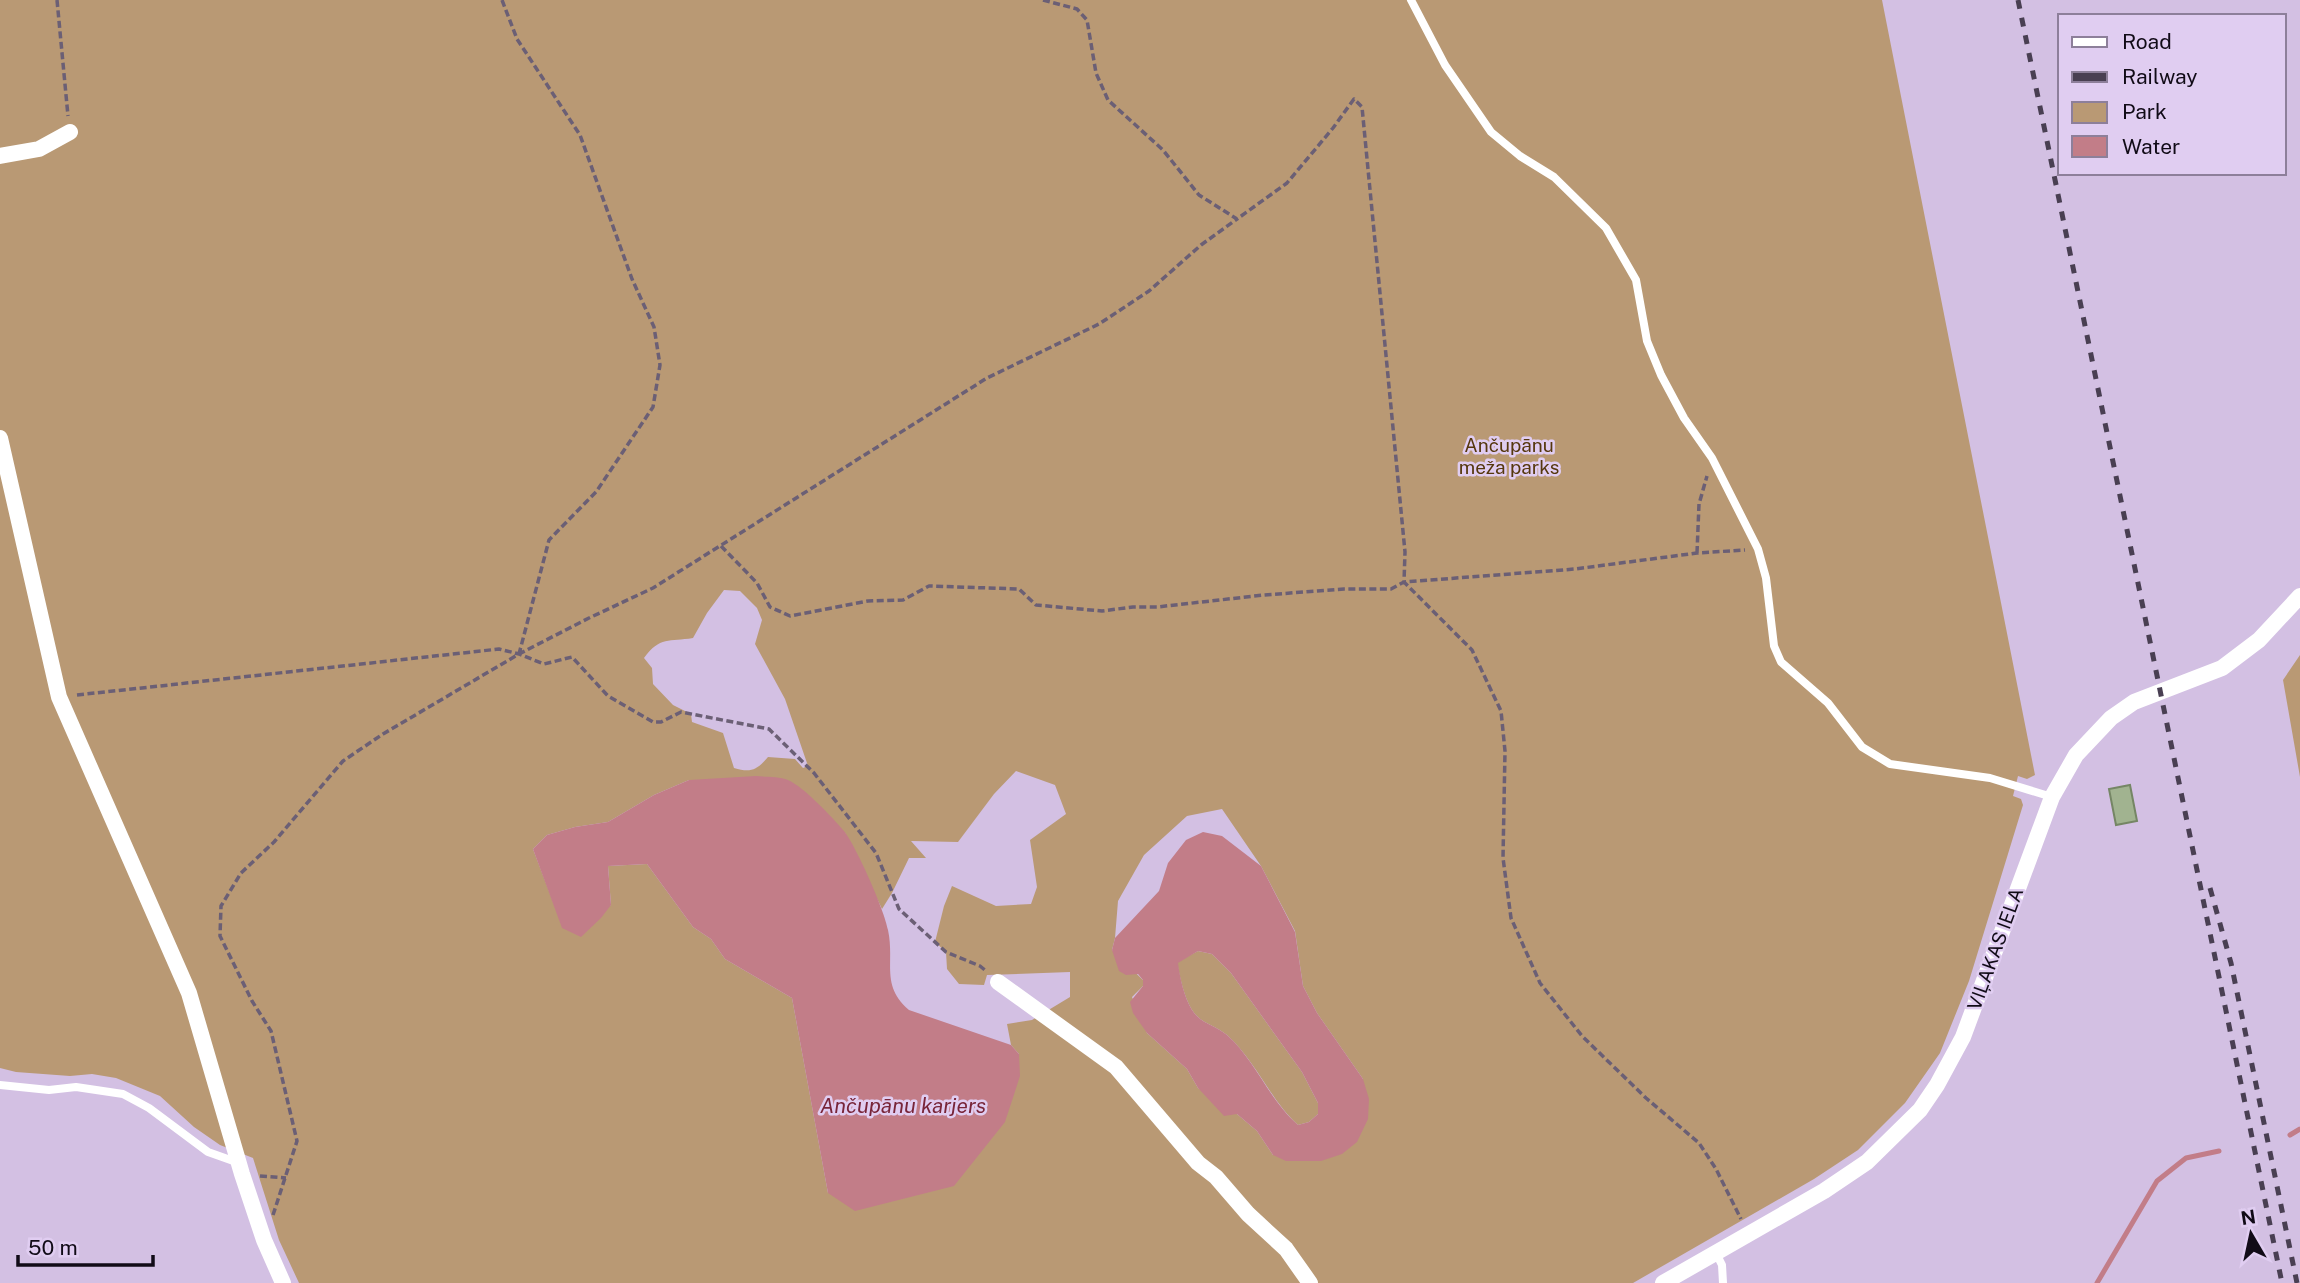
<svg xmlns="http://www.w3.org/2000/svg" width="2300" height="1283" font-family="'Public Sans',sans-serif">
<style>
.green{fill:#b99974;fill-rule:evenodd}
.water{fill:#c27d88;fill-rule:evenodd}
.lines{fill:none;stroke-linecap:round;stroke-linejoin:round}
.stream{stroke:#c27d88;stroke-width:5}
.building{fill:#a1b390;stroke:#758665;stroke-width:2}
.path{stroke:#6b5f75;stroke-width:3.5;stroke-dasharray:7 3.5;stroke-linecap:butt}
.lane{stroke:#fff;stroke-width:8}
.street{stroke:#fff;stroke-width:16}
.rail{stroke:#493f52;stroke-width:5;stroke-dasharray:9 9;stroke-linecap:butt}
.labels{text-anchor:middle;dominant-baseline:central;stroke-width:5;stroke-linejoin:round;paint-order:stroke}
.park-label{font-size:19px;fill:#55370d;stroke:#e0cdf1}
.street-label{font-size:19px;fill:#110b17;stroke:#e0cdf1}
.water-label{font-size:21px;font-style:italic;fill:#782539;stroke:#e0cdf1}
</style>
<rect width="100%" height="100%" fill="#d3c0e3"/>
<!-- green -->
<path class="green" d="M0,0H1882L2035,775L2027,779L2018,776L2013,796L2021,799L2023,805L1969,981L1940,1053L1905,1103L1858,1150L1814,1179L1633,1283H299L279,1240L253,1158L220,1145L194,1127L160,1096L116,1078L92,1074L70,1076L16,1072L0,1068ZM724,590L740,591L757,608L762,620L755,644L785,699L808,766L803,768L795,759L768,757C757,770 751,773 734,768L723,733L692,722L691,714L673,705L653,684L652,668L644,658C660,636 669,642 693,638L707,613ZM1016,771L1055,785L1066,814L1030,840L1037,887L1031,904L996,906L952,886L944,906L935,942L946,952L947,969L959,984L984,985L987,975L1070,972V997L1032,1020L1007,1024L1011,1045L1019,1054L828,1193L792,998L725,959L711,939L693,927L647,864L608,866L611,905L563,928L533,849L547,835L575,827L608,822L654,795L689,780H787L806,794L845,833L882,909L892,893L909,858H926L911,841L958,842L994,794ZM1222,809L1261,866L1295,931L1303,986L1317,1013L1363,1079L1273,1155L1257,1131L1237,1114L1198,1088L1187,1069L1147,1033L1132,997L1143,986V980L1112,950L1115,938L1118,901L1144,855L1187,816Z
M2300,655V777L2283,680Z
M1198,951L1212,954L1231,973L1302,1072L1318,1103V1114L1309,1122L1298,1125C1270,1100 1256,1061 1227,1035C1215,1025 1201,1024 1192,1010C1184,997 1180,978 1177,962Z"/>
<!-- water -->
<path class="water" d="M756,776C765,777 779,776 788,780C804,787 832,817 844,831C856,846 885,911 888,930C895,962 880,985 909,1010L1011,1045L1019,1054L1020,1076L1005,1122L954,1186L855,1211L828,1193L792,998L725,959L711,939L693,927L647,864L608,866L611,905L601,918L581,937L562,928L533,849L547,835L575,827L608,822L654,795L689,780Z
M1203,832L1222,836L1261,866L1295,932L1303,986L1317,1013L1363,1079L1369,1099L1368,1119L1357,1142L1342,1154L1321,1161H1286L1273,1155L1257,1131L1237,1114L1224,1116L1198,1088L1187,1069L1147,1033L1133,1013L1130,1002L1143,986V980L1138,974L1126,975L1119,971L1112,950L1115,938L1159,891L1168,863L1186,840ZM1198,951L1212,954L1231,973L1302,1072L1318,1103V1114L1309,1122L1298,1125C1269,1100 1256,1061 1227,1035C1215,1025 1201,1024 1192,1010C1184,997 1180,978 1178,963Z"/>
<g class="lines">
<!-- stream -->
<path class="stream" d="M2290,1135L2300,1129
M2097,1283L2157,1181L2186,1158L2219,1151"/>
</g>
<!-- building -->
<path class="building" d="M2130,785L2137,821L2116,825L2109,789Z"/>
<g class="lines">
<!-- path -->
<path class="path" d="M57,0L68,116
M502,0L517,39L580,135L632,279L654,327L660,365L653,407L596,492L549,540L519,654
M1043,0L1077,9L1087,20L1096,73L1108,100L1163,150L1199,195L1237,219L1287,183L1333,128L1354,99L1362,107L1405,552L1404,582L1472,650L1501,711L1505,751L1503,858L1511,918L1540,983L1582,1036L1646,1098L1699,1143L1716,1169L1741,1219
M721,546L757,583L770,607L790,616L868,601L903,600L929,586L1019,589L1036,605L1102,611L1133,607H1157L1264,595L1344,589H1391L1404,582L1575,569L1697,553L1745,550
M1697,553L1699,504L1707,476
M77,695L499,649L519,654L544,664L572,657L608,696L653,722H661L681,712L769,729L814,773L876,853L899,909L946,952L980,966L986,971
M260,1176L286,1178
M273,1215L297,1141L271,1031L252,1001L220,936L221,906L241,873L274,842L343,761L383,734L519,654L589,618L653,588L987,378L1099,324L1149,291L1201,245L1237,219"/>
<!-- lane -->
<path class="lane" d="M1411,0L1445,65L1491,132L1520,156L1554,177L1606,228L1636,280L1647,341L1661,375L1684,418L1712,458L1758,549L1766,578L1774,646L1781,662L1828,703L1862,747L1890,764L1990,778L2052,797
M0,1085L49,1090L76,1087L123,1094L149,1108L208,1152L239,1163
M1716,1253L1722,1265L1723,1283"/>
<!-- street -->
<path class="street" d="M0,156L39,149L70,132
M0,438L59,697L189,993L242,1174L264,1240L283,1283
M998,982L1116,1067L1198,1163L1216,1177L1248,1214L1286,1249L1310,1283
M1663,1283L1824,1191L1867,1162L1920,1110L1937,1085L1963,1037L2052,797L2076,755L2111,718L2134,702L2222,668L2259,640L2300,596"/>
<!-- rail -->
<path class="rail" d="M2018,0L2282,1283
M2210,888L2231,963L2297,1283"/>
</g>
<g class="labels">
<!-- park labels -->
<g class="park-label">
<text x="1509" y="445">Ančupānu<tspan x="1509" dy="22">meža parks</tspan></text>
</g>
<!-- street labels -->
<g class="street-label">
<text transform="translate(1995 949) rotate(-70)">VIĻAKAS IELA</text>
</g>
<!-- water labels -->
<g class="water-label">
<text x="903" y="1105">Ančupānu karjers</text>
</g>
</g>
<!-- legend -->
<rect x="2058" y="14" width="228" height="161" fill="#e0cdf1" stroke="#8d7f9a" stroke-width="2"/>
<rect x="2072" y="37" width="35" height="10" fill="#ffffff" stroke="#8d7f9a" stroke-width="2"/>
<text x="2122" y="49" font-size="21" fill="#110b17">Road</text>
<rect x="2072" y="72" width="35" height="10" fill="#493f52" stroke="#8d7f9a" stroke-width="2"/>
<text x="2122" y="84" font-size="21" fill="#110b17">Railway</text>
<rect x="2072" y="102" width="35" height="21" fill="#b99974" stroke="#8d7f9a" stroke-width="2"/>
<text x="2122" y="119" font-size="21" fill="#110b17">Park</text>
<rect x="2072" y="136" width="35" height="21" fill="#c27d88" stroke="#8d7f9a" stroke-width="2"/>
<text x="2122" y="154" font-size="21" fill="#110b17">Water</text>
<!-- north arrow -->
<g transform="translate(2251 1234) rotate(351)" stroke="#e0cdf1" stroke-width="5" paint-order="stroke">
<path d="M0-5L12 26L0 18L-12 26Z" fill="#110b17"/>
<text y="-10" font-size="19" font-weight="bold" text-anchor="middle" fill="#110b17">N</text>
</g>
<!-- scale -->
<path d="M18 1255v10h135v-10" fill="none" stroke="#110b17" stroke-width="3.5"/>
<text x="28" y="1255" font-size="21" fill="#110b17" stroke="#e0cdf1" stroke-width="5" paint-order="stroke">50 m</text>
</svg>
